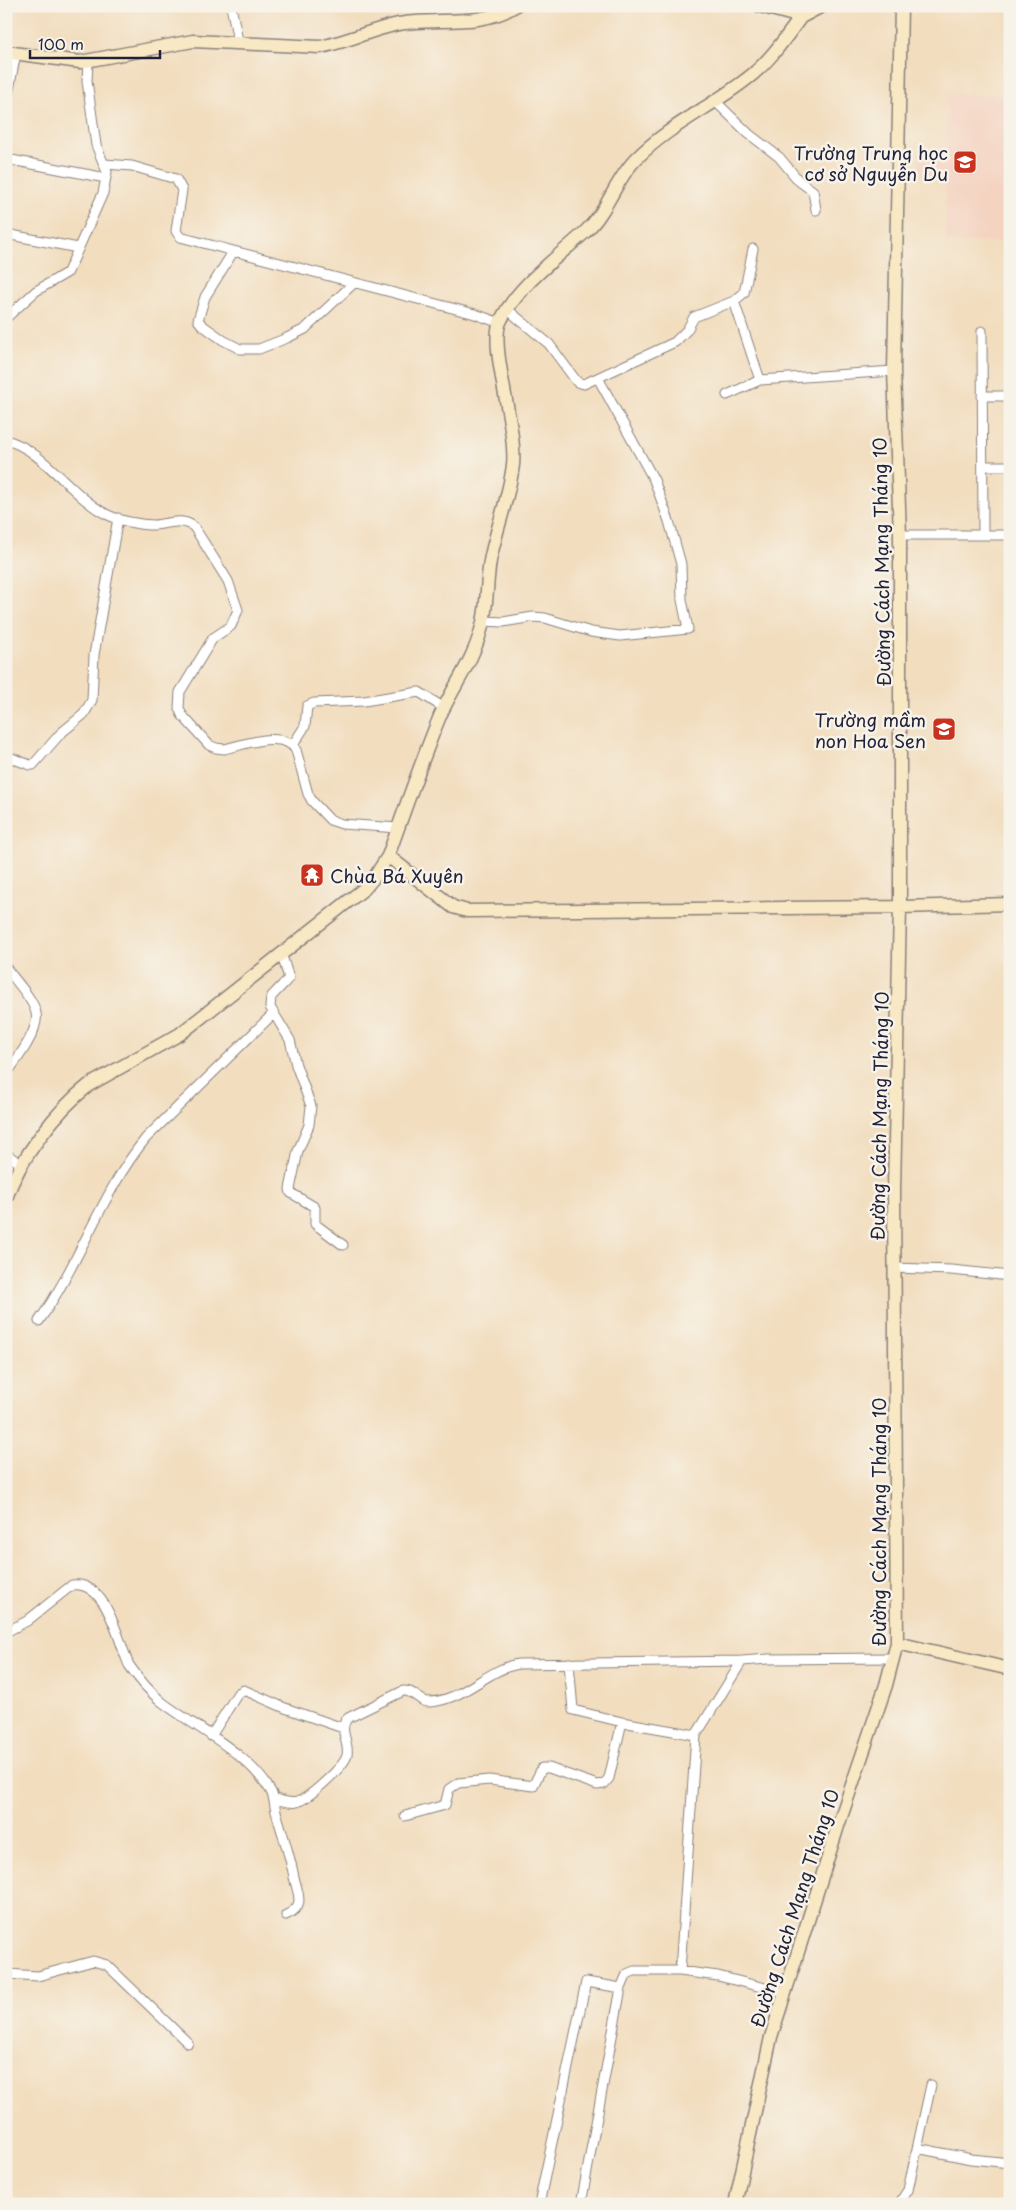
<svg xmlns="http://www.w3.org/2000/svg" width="1016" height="2210" font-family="'Playpen Sans',sans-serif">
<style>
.built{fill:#f4d3c1}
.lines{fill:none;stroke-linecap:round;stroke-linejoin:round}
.street-casing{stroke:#8a807c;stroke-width:11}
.secondary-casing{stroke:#8a807c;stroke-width:15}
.street{stroke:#fff;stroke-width:9}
.secondary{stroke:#f8e8c3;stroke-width:12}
.labels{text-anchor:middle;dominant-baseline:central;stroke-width:5;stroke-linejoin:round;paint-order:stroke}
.poi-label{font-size:18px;fill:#22223b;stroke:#f7f3e8;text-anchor:end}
.street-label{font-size:18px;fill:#22223b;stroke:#f7f3e8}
</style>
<rect width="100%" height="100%" fill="#f7f3e8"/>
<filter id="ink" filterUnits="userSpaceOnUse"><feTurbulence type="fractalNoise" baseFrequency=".02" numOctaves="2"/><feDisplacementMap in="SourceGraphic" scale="10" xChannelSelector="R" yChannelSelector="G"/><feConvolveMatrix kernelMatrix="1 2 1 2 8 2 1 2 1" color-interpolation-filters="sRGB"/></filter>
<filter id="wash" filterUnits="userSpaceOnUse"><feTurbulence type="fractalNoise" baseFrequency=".0096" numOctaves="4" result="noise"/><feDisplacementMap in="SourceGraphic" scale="20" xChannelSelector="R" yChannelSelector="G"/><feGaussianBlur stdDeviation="1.12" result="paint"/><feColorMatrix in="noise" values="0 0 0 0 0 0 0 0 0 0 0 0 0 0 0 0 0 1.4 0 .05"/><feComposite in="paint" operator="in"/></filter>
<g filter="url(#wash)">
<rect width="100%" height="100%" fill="#f2ddbe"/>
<!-- built -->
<path class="built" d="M947,95H1010V242H946L945,177L919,176L920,148L946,147Z"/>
</g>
<g filter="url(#ink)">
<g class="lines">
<!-- street casing -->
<g class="street-casing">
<path id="street" d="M231,6L238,41
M715,101L749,134L779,157L799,181L813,191L816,210
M6,105L16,53
M6,159L106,178
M105,164L132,166L176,179L182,190L176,231L180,237L475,314L500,323
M6,234L78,248
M233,252L205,297L198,320L202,325L223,340L240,349H259L287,338L305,329L354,283
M734,301L760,380L894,371
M508,310L549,344L577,382L584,384L675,342L687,330L694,317L734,301L744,293L753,249
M6,318L36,291L68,272L103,193L107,172L96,145L87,81L88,62
M982,331L983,535
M727,395L760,380
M982,396H1010
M6,440C43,449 74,499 108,515C121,521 140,525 154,525C168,524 182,517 194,527L228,581L238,610L231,626L213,638L180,692L179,708L182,715L209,745L216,748L224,749C244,745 283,729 296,750L308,794L312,801L330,820L342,824L398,828
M983,466H1010
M900,535H1010
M483,621L503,622L533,617L545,618L591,632L620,636L688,629L682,600L681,564L669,521L654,480L598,378
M293,745L305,726L307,706L314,703L364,701L419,692L444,708
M6,756L30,765H33L60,734L84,714L92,700L94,655L118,518
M282,956L289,978L271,997L270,1007L290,1040L296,1065L311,1106L309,1125L298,1151L290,1189L291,1193L313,1206L315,1208V1224L343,1245
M6,968C15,980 34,1000 36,1013C40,1030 16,1061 6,1074
M6,1154L21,1164
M894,1268L951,1270L1010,1276
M39,1321C80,1263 101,1193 146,1138L273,1014
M6,1632L27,1621L72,1585C107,1580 118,1641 129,1665C138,1678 150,1692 162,1702C196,1728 247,1752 270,1790C275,1797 274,1807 277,1815C283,1836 290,1856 294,1877C298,1895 306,1906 286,1915
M569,1663L573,1710L622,1722L696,1735
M211,1736L238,1693L244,1690L285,1708L343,1728
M274,1799C281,1800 290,1804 297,1802C308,1799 345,1766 347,1755C350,1743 337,1728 348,1718L403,1691C415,1690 419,1703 430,1702C464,1700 486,1670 518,1664L742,1661L768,1659L894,1658
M405,1816L445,1805L449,1789L458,1783L489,1780L533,1786L542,1768H549L597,1785L604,1784L609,1778L622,1722
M680,1971L696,1735L742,1661
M6,1974L38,1976L93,1961L107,1965L188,2043
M917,2148L971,2159L1010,2163
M539,2204L586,1982L621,1988
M581,2204L621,1988L627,1974L634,1971H680L718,1976L785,1993
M899,2204L908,2190L931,2085"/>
</g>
<!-- secondary casing -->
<g class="secondary-casing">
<path id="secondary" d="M760,6L801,17L822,6
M6,52L80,62L193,41L320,47C345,42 369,31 394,25C434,16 478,29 515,6
M388,856L453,907L467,911L900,907L1010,904
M6,1198C20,1158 56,1111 89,1085L180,1034L365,888L376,875L388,856C405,809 421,762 440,716C453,687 473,661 481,630C488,608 486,584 490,561C496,529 509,498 513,465C517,427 489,347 500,322C516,287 558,257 585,232C608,211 615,180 636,159C670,124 716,105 753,74C772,58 786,37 801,17
M897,1643L1010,1669
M735,2204L771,2037L838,1826L886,1685L897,1643L894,1190L900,907V535L894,371L901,6"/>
</g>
<!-- street -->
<use href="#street" class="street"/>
<!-- secondary -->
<use href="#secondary" class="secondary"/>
</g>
</g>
<!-- icons -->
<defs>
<g id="school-square" transform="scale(1.25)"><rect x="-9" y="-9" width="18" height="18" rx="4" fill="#c8321e" stroke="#f7f3e8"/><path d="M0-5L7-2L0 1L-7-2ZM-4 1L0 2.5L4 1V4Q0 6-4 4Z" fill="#fff"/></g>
<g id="temple-square" transform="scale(1.25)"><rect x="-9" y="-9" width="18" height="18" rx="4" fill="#c8321e" stroke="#f7f3e8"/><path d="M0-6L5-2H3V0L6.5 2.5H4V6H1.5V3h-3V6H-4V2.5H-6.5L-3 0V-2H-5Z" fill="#fff"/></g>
</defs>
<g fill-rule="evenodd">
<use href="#school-square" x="965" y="162"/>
<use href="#school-square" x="944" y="729"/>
<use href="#temple-square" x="312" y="875"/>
</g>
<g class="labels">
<!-- poi labels -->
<g class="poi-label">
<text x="948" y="152">Trường Trung học<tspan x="948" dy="21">cơ sở Nguyễn Du</tspan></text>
<text x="926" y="719">Trường mầm<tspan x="926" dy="21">non Hoa Sen</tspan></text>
<text x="330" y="875" text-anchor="start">Chùa Bá Xuyên</text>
</g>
<!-- street labels -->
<g class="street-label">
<text transform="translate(881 562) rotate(-91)">Đường Cách Mạng Tháng 10</text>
<text transform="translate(879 1116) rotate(-89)">Đường Cách Mạng Tháng 10</text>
<text transform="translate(878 1522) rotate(-90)">Đường Cách Mạng Tháng 10</text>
<text transform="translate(794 1908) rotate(-72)">Đường Cách Mạng Tháng 10</text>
</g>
</g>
<!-- margin -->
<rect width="1016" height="2210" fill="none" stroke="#f7f3e8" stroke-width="25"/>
<!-- scale -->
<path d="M30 50v8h130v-8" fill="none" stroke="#22223b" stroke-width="2.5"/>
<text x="38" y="50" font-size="15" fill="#22223b" stroke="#f7f3e8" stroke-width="4" paint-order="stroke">100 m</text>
</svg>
